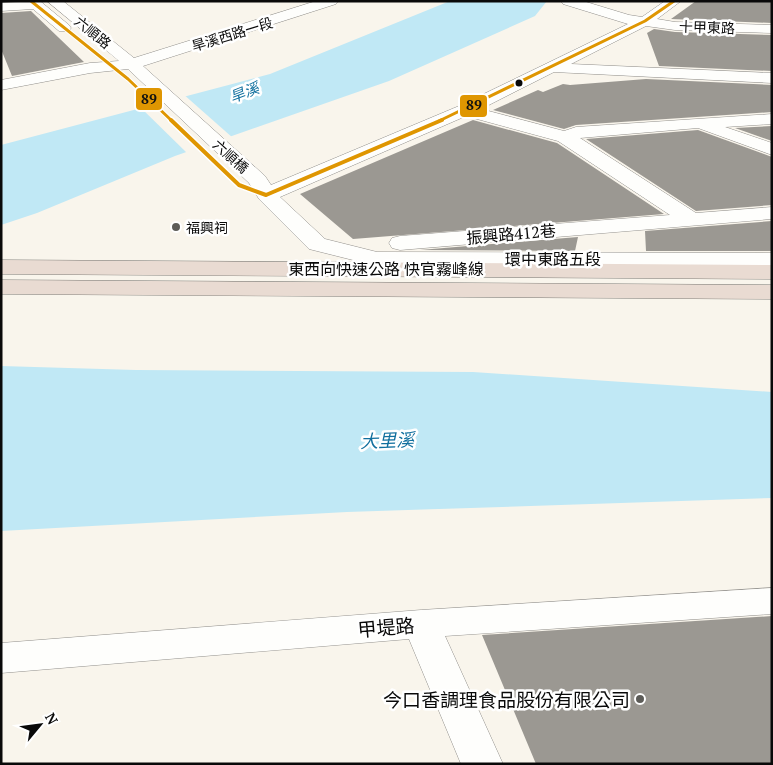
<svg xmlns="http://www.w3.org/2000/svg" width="773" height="765" font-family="'PT Serif','Noto Sans TC',serif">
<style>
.water{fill:#c0e8f5}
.pier{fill:#f9f5ec}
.building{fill:#9b9892}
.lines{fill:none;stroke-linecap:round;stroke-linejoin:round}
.minor-casing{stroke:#918f8b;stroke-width:1}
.highway-casing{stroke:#7e7d78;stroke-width:1}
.minor{fill:#fefefc;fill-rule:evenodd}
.highway{fill:#e9dbd2;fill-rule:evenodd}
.bus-1-far1-casing{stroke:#fff;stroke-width:5}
.bus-1-casing{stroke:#fff;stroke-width:7}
.bus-1-far1{stroke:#df9601;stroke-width:3}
.bus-1{stroke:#df9601;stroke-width:4}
.bus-dot{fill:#090909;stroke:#fff;stroke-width:2}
.poi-dot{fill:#5d5c58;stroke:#fff;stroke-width:2}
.labels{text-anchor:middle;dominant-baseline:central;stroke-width:5;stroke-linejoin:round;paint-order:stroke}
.far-street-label{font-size:14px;fill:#090909;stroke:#fff}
.far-poi-label{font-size:14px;fill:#090909;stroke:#fff;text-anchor:start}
.far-water-label{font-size:15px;font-style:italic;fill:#106f9e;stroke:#fff}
.street-label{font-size:16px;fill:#090909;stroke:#fff}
.water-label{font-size:18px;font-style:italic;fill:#106f9e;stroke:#fff}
.near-street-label{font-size:19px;fill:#090909;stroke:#fff}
.near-poi-label{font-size:19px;fill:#090909;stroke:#fff;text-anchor:end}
.line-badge{stroke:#fff;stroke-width:2}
.pale-badge-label{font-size:14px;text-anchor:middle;font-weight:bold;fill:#111}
</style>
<rect width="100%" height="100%" fill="#f9f5ec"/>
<!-- water -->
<path class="water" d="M450,1H547L535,16L389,81L175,156L37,213L1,225V145L270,74Z
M1,366L136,370L473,372L772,392V498L347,512L1,531Z"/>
<!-- pier -->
<path class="pier" d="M182,93L233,138L188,154L138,105Z"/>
<!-- building -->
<path class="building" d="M696,1H772V23L671,19Z
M31,11L33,13L84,62L12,76L1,49V13Z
M654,29L675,32L772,35V71L659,66L647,33Z
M646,79L772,85V112L576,125L564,129L493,110L538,90L543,92L563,84L570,85Z
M473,120L557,143L664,214L353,239L300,194Z
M772,126V141L735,128Z
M698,130L772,157V205L696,211L586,139Z
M772,221V251H646L645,231Z
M578,237L575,251L420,250Z
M772,616V764H536L482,635Z"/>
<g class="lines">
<!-- minor casing -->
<g class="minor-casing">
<path id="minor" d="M40,1L69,25L71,28L69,31H59L33,9L1,11V3Z
M47,1H63L134,58L316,1H338L336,4L143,66L265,176L271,185L459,106L628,24L563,4L561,1H583L629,15L642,17L665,1H681L657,19L675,22L772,25V33L675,30L646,26L571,64L772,73V83L554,72L481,109L564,131L576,127L772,114V124L725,127L772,143V155L698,128L580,138L696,213L772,207V219L400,250L392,248L389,243L392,238L400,236L670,215L558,141L466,116L280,197L325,239L377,252L772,253V267L377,266L309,249L259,199L249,183L128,69L90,73L1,90V80L90,63L119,61Z
M772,588V614L445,636L503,764H461L409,639L1,673V643L421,610Z"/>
</g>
<!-- highway casing -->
<g class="highway-casing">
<path id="highway" d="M1,260L772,265V279L1,274Z
M1,280L772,285V299L1,294Z"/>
</g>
<!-- minor -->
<use href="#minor" class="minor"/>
<!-- highway -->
<use href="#highway" class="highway"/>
<!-- bus-1-far1 casing -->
<g class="bus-1-far1-casing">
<path id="bus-1-far1" d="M31,1L128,79L172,121
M439,121L645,21L674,1"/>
</g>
<!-- bus-1 casing -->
<g class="bus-1-casing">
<path id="bus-1" d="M171,120L239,185L266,195
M266,195L442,120"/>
</g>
<!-- bus-1-far1 -->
<use href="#bus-1-far1" class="bus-1-far1"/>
<!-- bus-1 -->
<use href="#bus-1" class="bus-1"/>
</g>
<!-- markers -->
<circle class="bus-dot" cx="519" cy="83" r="4.5"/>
<g class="poi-dot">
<circle cx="176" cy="227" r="5"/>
<circle cx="640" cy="699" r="5"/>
</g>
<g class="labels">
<!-- far-street labels -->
<g class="far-street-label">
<text transform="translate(707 27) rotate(2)">十甲東路</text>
<text transform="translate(93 32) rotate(39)">六順路</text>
<text transform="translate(232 34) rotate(-17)">旱溪西路一段</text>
<text transform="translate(231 156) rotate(42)">六順橋</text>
</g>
<!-- far-poi labels -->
<g class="far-poi-label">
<text x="186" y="227">福興祠</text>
</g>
<!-- far-water labels -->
<g class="far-water-label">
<text transform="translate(244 92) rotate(-21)">旱溪</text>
</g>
<!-- street labels -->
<g class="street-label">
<text transform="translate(511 234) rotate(-5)">振興路412巷</text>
<text x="553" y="259">環中東路五段</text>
<text x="386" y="269">東西向快速公路 快官霧峰線</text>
</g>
<!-- water labels -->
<g class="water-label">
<text transform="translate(387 440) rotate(-2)">大里溪</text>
</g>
<!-- near-street labels -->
<g class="near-street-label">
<text transform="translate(386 627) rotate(-5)">甲堤路</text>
</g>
<!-- near-poi labels -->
<g class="near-poi-label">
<text x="630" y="699">今口香調理食品股份有限公司</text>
</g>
</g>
<g class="line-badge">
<rect x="135" y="87" width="28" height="24" rx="5" fill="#df9601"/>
<rect x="459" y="94" width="29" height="24" rx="5" fill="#df9601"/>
</g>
<g class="pale-badge-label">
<text x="149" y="104">89</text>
<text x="474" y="110">89</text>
</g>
<!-- border -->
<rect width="773" height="765" fill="none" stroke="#090909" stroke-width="5"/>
<!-- north arrow -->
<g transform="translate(40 725) rotate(61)" stroke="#ffffff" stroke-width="4" paint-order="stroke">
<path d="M0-4L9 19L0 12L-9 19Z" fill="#090909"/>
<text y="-8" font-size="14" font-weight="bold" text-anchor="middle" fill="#090909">N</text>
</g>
</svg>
